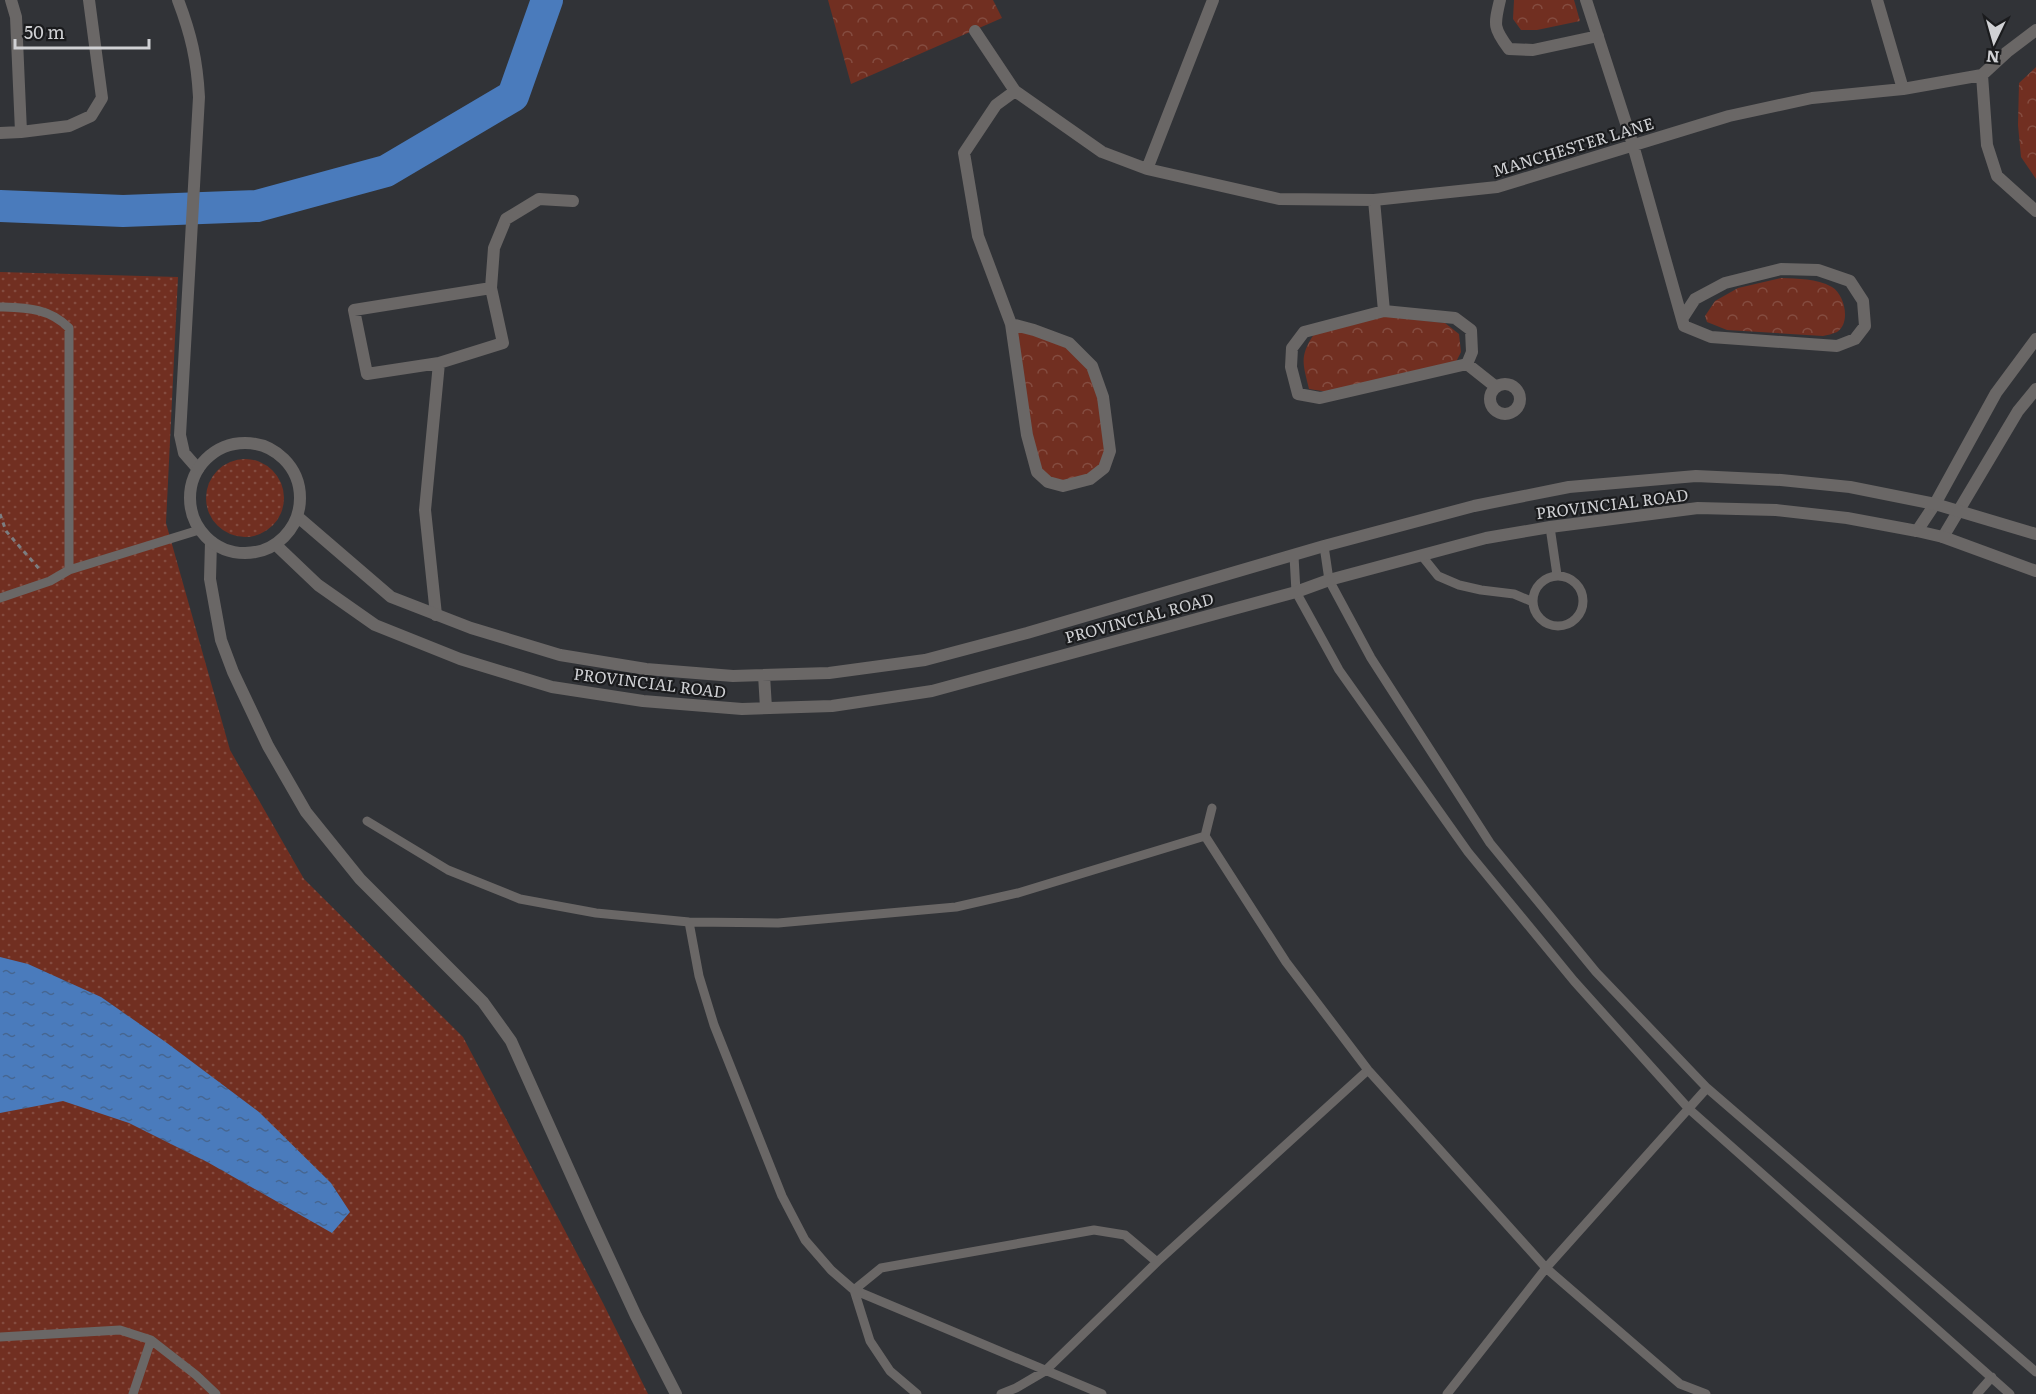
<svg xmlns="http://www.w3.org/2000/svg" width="2036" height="1394" font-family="Literata,serif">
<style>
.grass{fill:url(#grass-dots)}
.park{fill:url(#park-crowns)}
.water{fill:url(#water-ripples)}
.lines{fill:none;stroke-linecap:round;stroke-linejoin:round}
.river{stroke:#4a7bbc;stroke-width:32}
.path{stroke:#7c7e81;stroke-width:3;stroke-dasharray:4.5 4.5;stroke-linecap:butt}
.service{stroke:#6a6766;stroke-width:9}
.minor{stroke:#6a6766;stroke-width:12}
.tertiary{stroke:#6a6766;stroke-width:12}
.labels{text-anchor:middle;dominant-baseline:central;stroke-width:4.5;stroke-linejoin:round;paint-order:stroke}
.street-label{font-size:16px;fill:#d0d1d4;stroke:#1a1b1d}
</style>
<defs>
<pattern id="grass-dots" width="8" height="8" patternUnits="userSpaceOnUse" patternTransform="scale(1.5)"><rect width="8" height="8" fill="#712f21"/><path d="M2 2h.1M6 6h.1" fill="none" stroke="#844c40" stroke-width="1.8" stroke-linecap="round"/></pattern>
<pattern id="park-crowns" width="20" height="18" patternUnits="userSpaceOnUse" patternTransform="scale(1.5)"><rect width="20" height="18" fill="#712f21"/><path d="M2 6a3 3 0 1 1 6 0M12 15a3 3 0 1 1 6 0" fill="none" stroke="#844c40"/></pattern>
<pattern id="water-ripples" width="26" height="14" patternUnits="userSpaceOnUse" patternTransform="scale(1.5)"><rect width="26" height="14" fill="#4a7bbc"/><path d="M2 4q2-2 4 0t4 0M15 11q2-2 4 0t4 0" fill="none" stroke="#466691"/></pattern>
</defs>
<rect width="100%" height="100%" fill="#313337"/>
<!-- grass -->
<path class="grass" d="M0,272L178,277L166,523L230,750L304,879L463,1037L603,1303L648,1394H0Z
M206 498a39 39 0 1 1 78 0a39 39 0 1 1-78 0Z"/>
<!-- park -->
<path class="park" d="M828,0H993L1002,18L851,84Z
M1514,0H1574L1580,21L1537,30H1521L1513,19Z
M2036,67V179L2021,157L2018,125L2019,83Z
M1781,278C1798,279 1816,278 1832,287C1845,295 1851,323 1837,332C1833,334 1827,335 1823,336L1727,330L1707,322L1705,316L1715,301L1738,288Z
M1384,316L1445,323L1459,334L1461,352L1456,362L1328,392L1309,389C1303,364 1299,357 1314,334Z
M1011,324L1069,343L1092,366L1110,451L1104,468L1063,486L1037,472Z"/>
<!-- water -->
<path class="water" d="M0,957L28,964L101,997L167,1043L259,1112L331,1183L350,1212L332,1233L209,1163L129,1123L63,1101L0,1113Z"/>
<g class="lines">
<!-- river -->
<path class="river" d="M0,206L123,211L257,206L386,171L513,96L547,0"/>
<!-- path -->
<path class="path" d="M0,514L6,531L41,571"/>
<!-- service -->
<path class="service" d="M0,307C27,308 49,308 69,328V570L199,530
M1550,527L1557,575
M1324,546L1329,580L1371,658L1490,843L1596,972L1707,1088L2036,1372
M1294,556L1296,592L1339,670L1468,852L1574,981L1689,1109L2010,1394
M1422,556L1438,576L1459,585L1481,590L1514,594L1533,602
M1533 601a25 25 0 1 1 50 0a25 25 0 1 1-50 0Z
M0,598L50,581L69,570
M367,821L448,870L520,899L596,913L689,922L778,923L956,907L1018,893L1205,836L1286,962L1368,1070L1546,1268L1680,1384L1706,1394
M1205,836L1212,808
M689,922L699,976L714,1025L782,1196L805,1240L831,1270L854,1290L1102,1394
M0,1337L120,1330L151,1340L196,1375L216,1394
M133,1394L151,1340
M917,1394L890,1371L870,1341L854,1290L881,1268L1094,1230L1125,1235L1157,1262
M1001,1394L1016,1388L1045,1371L1157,1262L1368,1070
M1447,1394L1546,1268L1707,1088
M1977,1394L1992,1377"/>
<!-- minor -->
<path class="minor" d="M11,0L16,17L21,132
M178,0C191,34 197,60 199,97L180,435L184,453L198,469
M1500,0C1494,25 1493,28 1509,49L1533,50L1598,36
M1586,0L1633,145L1682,319L1684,326L1711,337L1837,346L1855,339L1865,326L1863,301L1850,281L1818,270L1781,269L1725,283L1695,299L1682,319
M1877,0L1903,89
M2036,30L2007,52L1982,75L1987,145L1997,176L2036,211
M975,31L1015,91L1102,152L1147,169L1279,199L1374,200L1497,187L1729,116L1812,98L1903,89L1982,75
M0,133L21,132L69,126L91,116L102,98L89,0
M1147,169L1213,0
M1374,200L1384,311
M491,288L503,343L439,363L367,374L354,310Z
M491,288L494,248L506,219L539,199L573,201
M1384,311L1455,318L1471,330L1472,352L1467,364L1320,398L1298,394L1291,367L1292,348L1304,332Z
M1011,324L1034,330L1069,343L1092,366L1103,397L1110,451L1104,468L1090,479L1063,486L1048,482L1037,472L1027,435L1011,324L978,236L964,153L996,105L1015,91
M1467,364L1496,387
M1490 399a15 15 0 1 1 30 0a15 15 0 1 1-30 0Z
M1917,531L1935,504L1996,393L2036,339
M1943,537L2018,411L2036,389
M211,542L210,579L221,640L233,672L268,746L306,812L360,879L483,1002L511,1041L591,1219L636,1316L676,1394
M436,615L425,510L439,363"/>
<!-- tertiary -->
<path class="tertiary" d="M190 498a55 55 0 1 1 110 0a55 55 0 1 1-110 0Z
M298,517L391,597L471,628L560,655L646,669L733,676L829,673L925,660L1027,633L1324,546L1474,506L1569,487L1696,476L1781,480L1850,487L1935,504L2036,534
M276,545L318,585L375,625L460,659L552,687L643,701L742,709L832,706L932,691L1296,592L1329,580L1486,538L1550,527L1698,508L1776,510L1847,518L1917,531L1943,537L2036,571
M764,675L766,708"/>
</g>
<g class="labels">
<!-- street labels -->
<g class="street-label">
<text transform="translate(1573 146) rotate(-17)">MANCHESTER LANE</text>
<text transform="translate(1612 503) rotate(-7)">PROVINCIAL ROAD</text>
<text transform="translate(1139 617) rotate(-15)">PROVINCIAL ROAD</text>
<text transform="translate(650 682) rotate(7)">PROVINCIAL ROAD</text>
</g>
</g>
<!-- north arrow -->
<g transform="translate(1994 42) rotate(185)" stroke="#1a1b1d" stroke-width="4.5" paint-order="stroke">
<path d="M0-4.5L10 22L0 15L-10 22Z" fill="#d0d1d4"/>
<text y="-9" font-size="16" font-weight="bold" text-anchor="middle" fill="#d0d1d4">N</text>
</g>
<!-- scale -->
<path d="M15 39v9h134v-9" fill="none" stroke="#d0d1d4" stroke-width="3"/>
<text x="24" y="39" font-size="18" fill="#d0d1d4" stroke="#1a1b1d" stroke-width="4.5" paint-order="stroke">50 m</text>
</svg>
